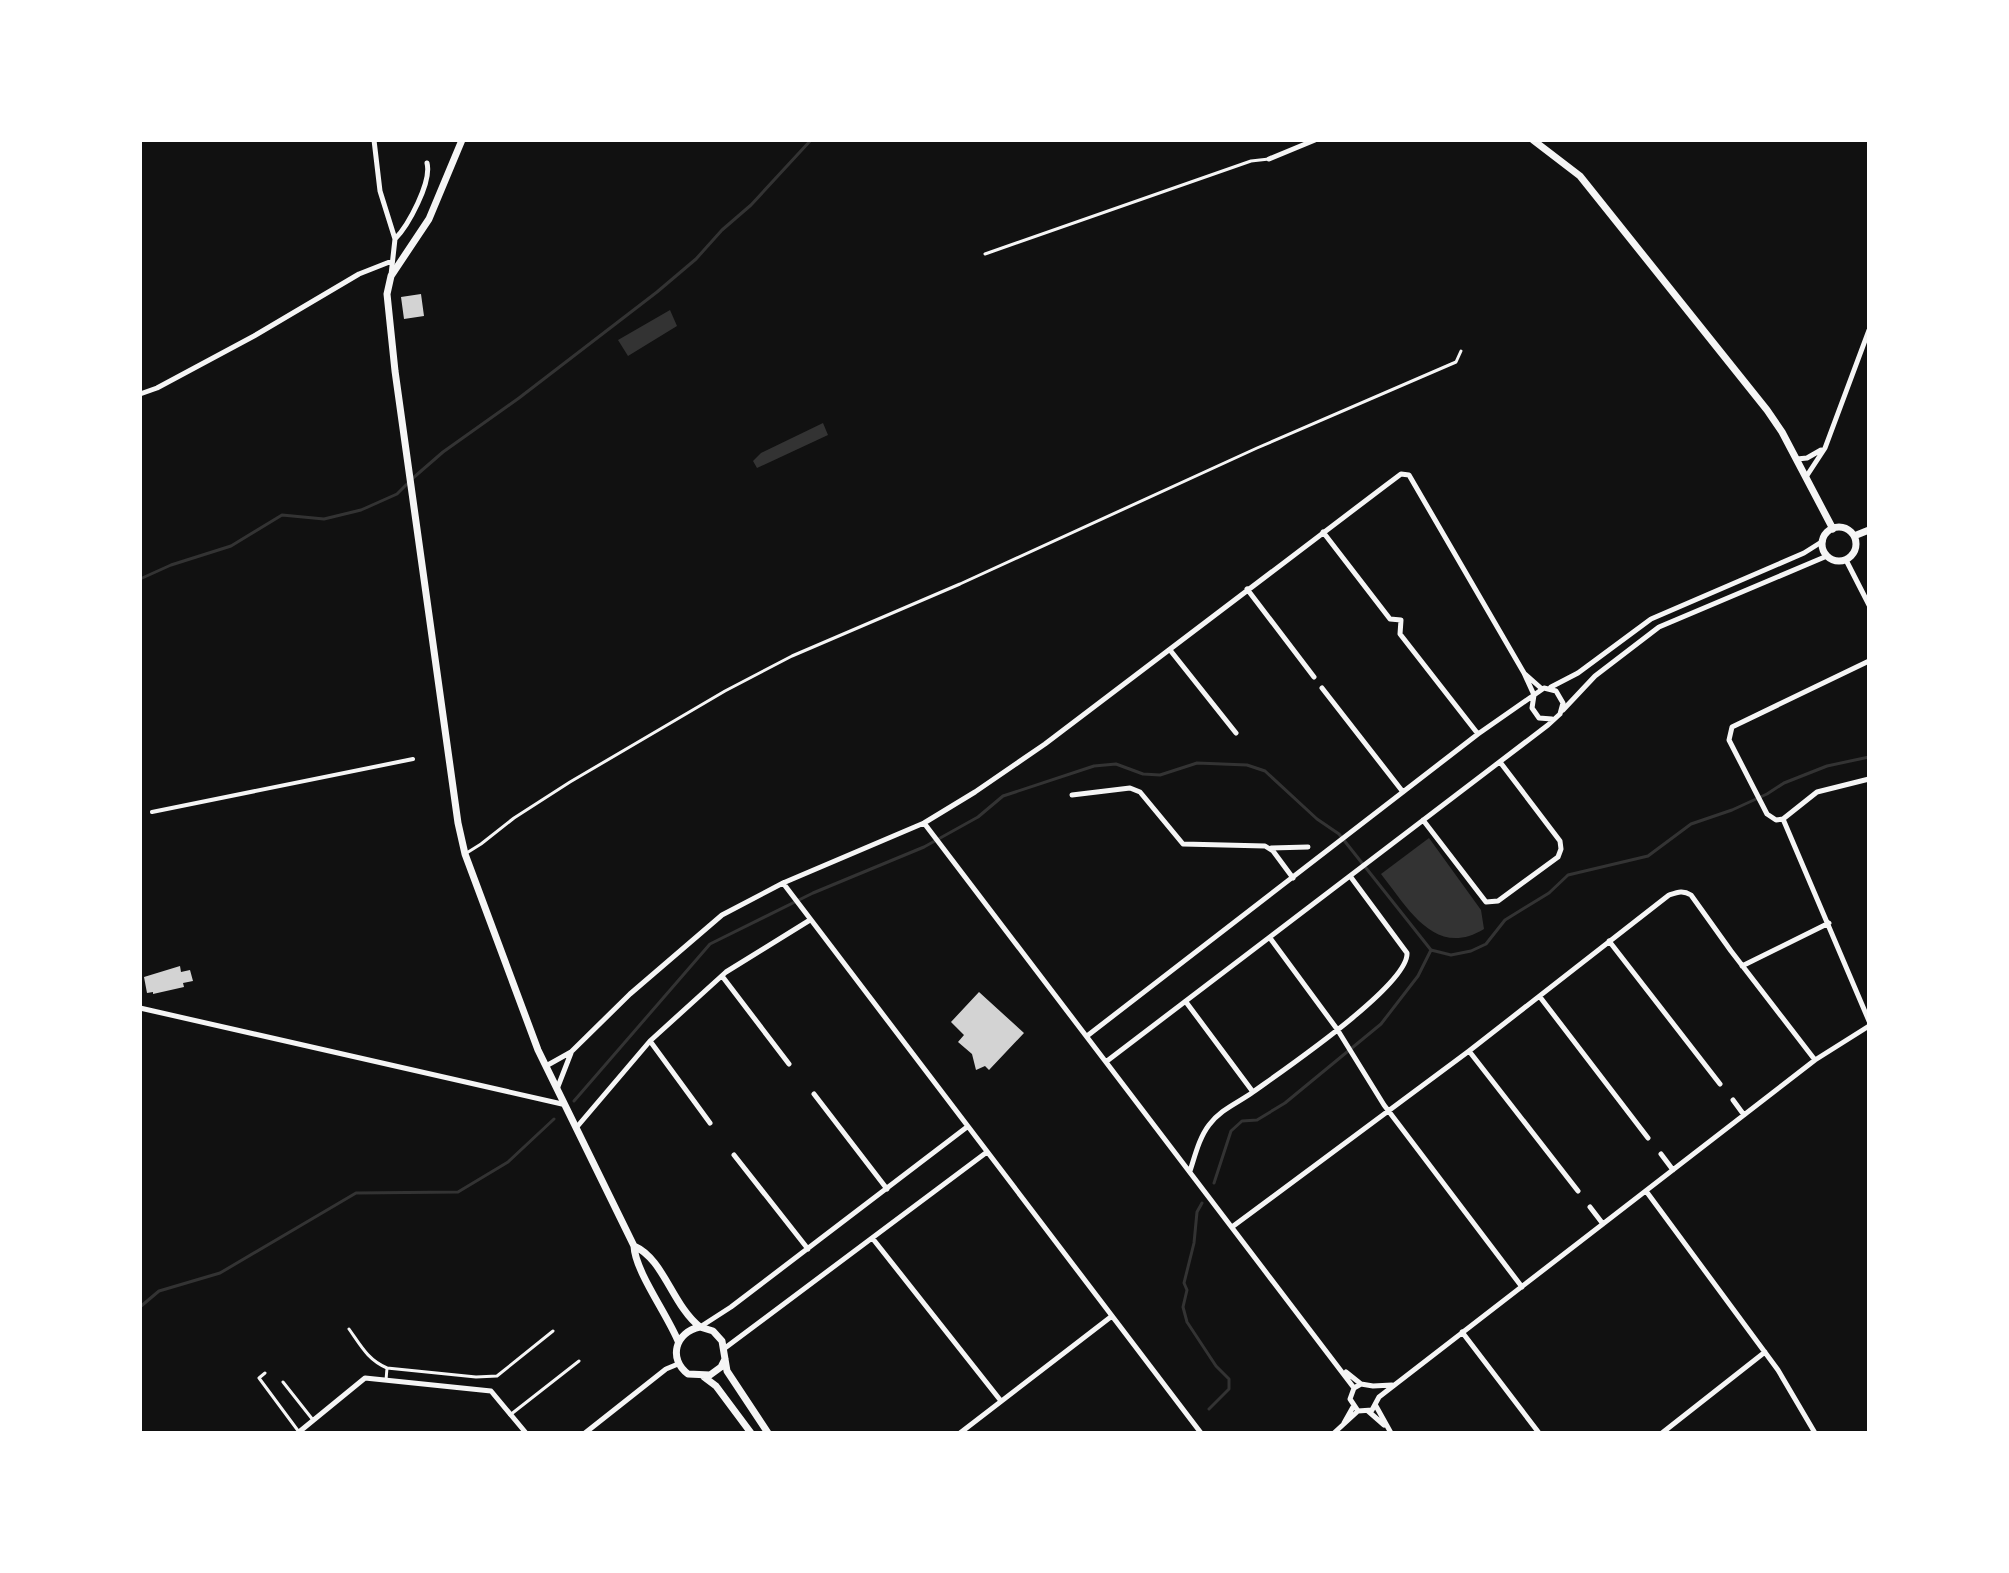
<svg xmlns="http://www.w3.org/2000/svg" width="2009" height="1573" font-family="Roboto,sans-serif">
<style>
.water{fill:#333}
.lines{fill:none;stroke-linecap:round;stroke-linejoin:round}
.stream{stroke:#333;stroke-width:3}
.building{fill:#d3d3d3}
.service{stroke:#f5f5f5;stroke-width:3}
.pedestrian{stroke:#f5f5f5;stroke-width:4}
.minor{stroke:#f5f5f5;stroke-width:5}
.tertiary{stroke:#f5f5f5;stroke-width:7}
.secondary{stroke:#f5f5f5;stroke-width:7}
</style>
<rect width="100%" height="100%" fill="#111"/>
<!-- water -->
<path class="water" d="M670,310L677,326L628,356L618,340Z
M823,423L828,435L757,468L753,461L761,453Z
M1429,838L1481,910L1484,929C1435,959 1408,908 1381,874Z"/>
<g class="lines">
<!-- stream -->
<path class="stream" d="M413,478L443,452L519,398L657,292L696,259L722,230L751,205L811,140
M140,579L171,565L231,546L282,515L324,519L361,510L397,494L408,483
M574,1101L710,944L813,893L924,847L978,817L1003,796L1094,766L1116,764L1143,774L1160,775L1197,763L1247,765L1265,771L1317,819L1339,834L1431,950L1451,955L1471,951L1486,944L1505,920L1549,893L1568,875L1648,856L1691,824L1732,810L1767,794L1784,783L1827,766L1869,757
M1214,1183L1231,1131L1242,1121L1257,1120L1285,1103L1381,1024L1418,976L1431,950
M1202,1203L1197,1212L1194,1243L1184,1283L1187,1290L1183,1307L1187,1322L1216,1366L1229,1379V1389L1209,1409
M140,1307L159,1291L220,1273L356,1193L458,1192L508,1162L554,1119"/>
</g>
<!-- building -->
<path class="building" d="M421,294L424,316L404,319L401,297Z
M180,966L181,972L190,970L193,981L183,983L184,987L153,994V992L147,993L144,977Z
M979,992L1024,1033L989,1070L985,1066L976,1070L972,1054L958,1042L964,1035L951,1022Z"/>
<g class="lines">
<!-- service -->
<path class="service" d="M985,254L1251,161L1269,159
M465,854L481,844L514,818L570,782L725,691L792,656L960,584L1257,448L1456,362L1461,351
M349,1329C361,1346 368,1360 387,1368
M265,1373L259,1378L299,1432
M386,1380L387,1368L476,1377L497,1376L553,1331
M283,1382L313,1420
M510,1415L579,1361"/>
<!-- pedestrian -->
<path class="pedestrian" d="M152,812L413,759"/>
<!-- minor -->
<path class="minor" d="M374,140L380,191L395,239L391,275
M1269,159L1315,140
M395,239C408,226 432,182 427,163
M140,394L157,388L254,336L359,274L392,261
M1797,459L1807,458L1821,450
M1806,477L1825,448L1869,330
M1323,532L1390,619L1401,620L1400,634L1478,734
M1846,560L1869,605
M1247,589L1314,677
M1170,650L1236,733
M1525,674L1542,689
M1551,687L1578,673L1651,619L1804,553L1823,541
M1322,688L1403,792
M1563,710L1595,676L1659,627L1827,556
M1869,779L1817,792L1783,819L1869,1021
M1072,795L1130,788L1140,792L1183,844L1265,846L1273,851L1293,878
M1783,819L1776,820L1767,814L1729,740L1732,727L1869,661
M1423,820L1486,902L1498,901L1558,857L1561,849L1560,841L1500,762
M924,823L1354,1388
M1271,848L1308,847
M783,883L1201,1433
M1270,938L1337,1029L1384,1105L1522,1287
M1609,941L1720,1084
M1742,966L1829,923
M722,976L789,1064
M1540,997L1648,1138
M1186,1002L1253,1092
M140,1008L562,1104
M650,1041L710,1123
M1469,1051L1578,1191
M1107,1061L1548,725L1560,714L1563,703L1556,691L1544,688L1534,695L1532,708L1539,718L1552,719
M546,1066L571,1052L630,994L722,915L783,883L924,823L975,792L1045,744L1385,486L1401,474L1409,475L1524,673L1534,695L1478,734L1087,1036
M557,1089L571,1053
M814,1094L887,1189
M1733,1100L1744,1115
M576,1128L650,1041L726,972L810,920
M1661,1154L1673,1170
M734,1155L808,1249
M1190,1171C1195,1156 1199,1138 1209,1125C1221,1109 1238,1103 1253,1092C1282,1071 1409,985 1407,953L1350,876
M1646,1191L1778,1370L1815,1433
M1590,1207L1603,1224
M1232,1227L1469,1051L1669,895C1678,892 1683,890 1691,895L1731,951L1815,1060
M873,1239L1001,1401
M700,1327L731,1307L967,1127
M1462,1332L1539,1433
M725,1348L987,1152
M1346,1372L1361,1384
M1376,1406L1391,1433
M1358,1411L1372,1410L1379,1397L1815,1060L1869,1026
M1358,1411L1350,1399L1354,1388L1361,1384L1373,1386L1392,1385
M1368,1411L1384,1425
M1344,1423L1353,1407
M299,1432L365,1378L491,1391L526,1433
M585,1433L666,1369L678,1364
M960,1433L1112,1316
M1334,1433L1358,1411
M1662,1433L1765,1352"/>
<!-- tertiary -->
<path class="tertiary" d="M462,140L429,219L391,276L387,294L395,371L458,823L465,854L538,1050L634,1246C635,1271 667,1314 678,1341
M634,1246C664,1259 672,1305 700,1327
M725,1359L721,1367L710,1375L688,1374C668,1359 675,1332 700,1327L713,1331L722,1341L727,1371L768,1433
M704,1377L716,1386L751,1433"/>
<!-- secondary -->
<path class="secondary" d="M1533,140L1580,176L1767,410L1782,432L1833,529
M1822 544a17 17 0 1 1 34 0a17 17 0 1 1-34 0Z
M1854,536L1869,530"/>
</g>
<!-- border -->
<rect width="2009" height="1573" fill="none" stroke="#ffffff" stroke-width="284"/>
</svg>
